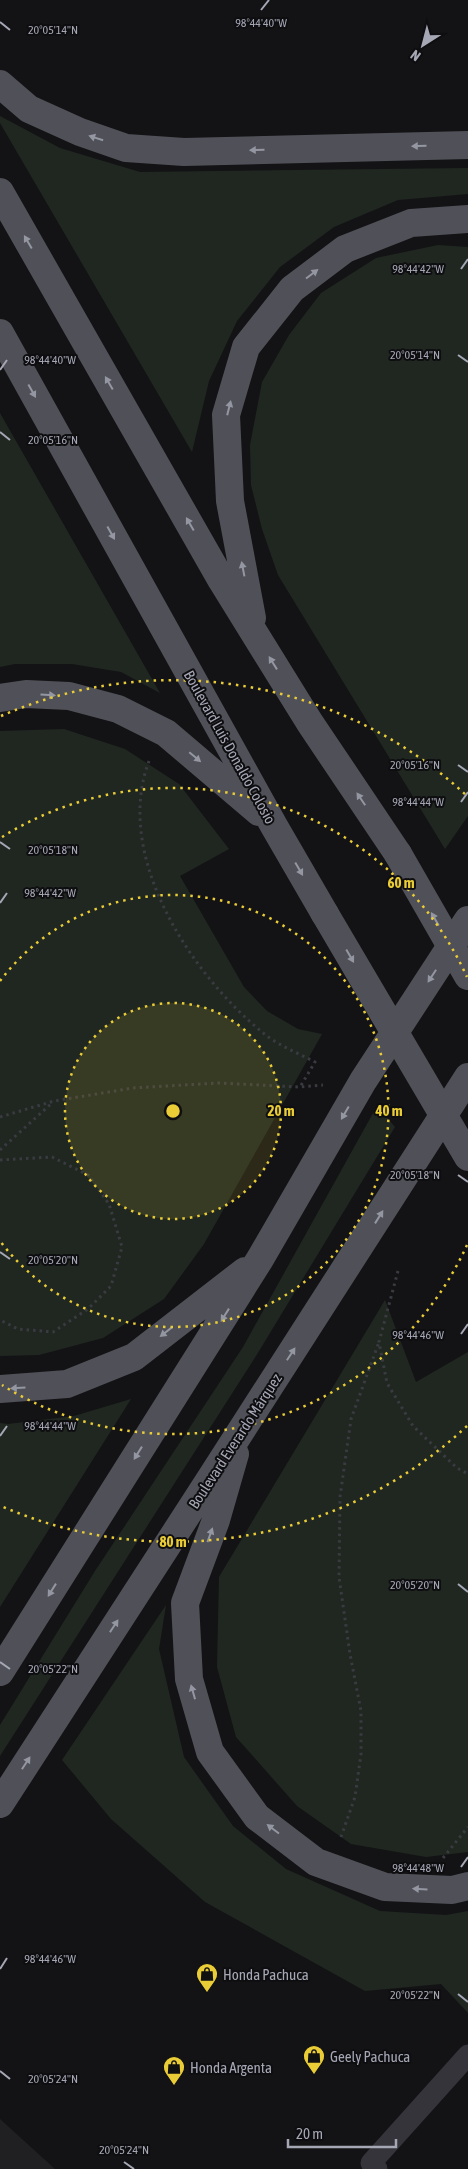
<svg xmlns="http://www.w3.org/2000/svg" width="468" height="2169" font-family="'Asap Condensed',sans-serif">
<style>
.built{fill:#201f22}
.green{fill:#202721}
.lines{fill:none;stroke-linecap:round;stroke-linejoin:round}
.path{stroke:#3a3b41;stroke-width:3;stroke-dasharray:2.5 4;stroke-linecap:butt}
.service{stroke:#34343a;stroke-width:21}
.primary{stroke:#505158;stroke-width:28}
.primary-bridge{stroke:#505158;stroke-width:28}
.oneway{fill:#9496a2}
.ticks{fill:none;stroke:#a5a7b5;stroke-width:2}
.ring{fill:none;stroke:#eacd36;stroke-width:2.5;stroke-dasharray:2.5 5}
.labels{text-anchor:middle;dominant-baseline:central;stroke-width:4;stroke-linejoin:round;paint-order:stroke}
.street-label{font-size:15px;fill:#a5a7b5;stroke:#0e0e10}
.poi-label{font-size:15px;fill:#a5a7b5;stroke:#0e0e10;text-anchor:start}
.ticks-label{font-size:12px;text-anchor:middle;fill:#a5a7b5;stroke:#0e0e10;stroke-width:4;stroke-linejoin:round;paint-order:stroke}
.centre{fill:#eacd36;stroke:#0e0e10;stroke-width:2.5}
.ring-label{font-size:15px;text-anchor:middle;font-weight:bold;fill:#eacd36;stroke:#0e0e10;stroke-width:4;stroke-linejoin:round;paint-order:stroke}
</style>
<rect width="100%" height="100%" fill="#131315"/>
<!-- built -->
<path class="built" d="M0,2119L55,2169H0Z"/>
<!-- green -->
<path class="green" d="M0,116L60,148L140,172L468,168V194L398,200L334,227L280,267L237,321L209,381L192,452L0,123Z
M438,245L468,247V816L445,849L278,575L262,529L251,485L250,445L262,382L289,335L321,293L376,258Z
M0,413L160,693L121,672L72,664H15L0,667Z
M64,729L125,749L179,784L229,849L180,876L244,987L267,1011L298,1029L322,1034L204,1244L164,1299L103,1338L39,1355L0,1356V731Z
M377,1106L395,1127L256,1356L0,1756V1725L95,1571L243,1347Z
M385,1300L416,1382L468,1352V1852L426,1857L351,1844L297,1806L236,1737L217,1667L219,1577Z
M131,1399L0,1607V1423L8,1424L74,1416Z
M166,1605L159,1649L184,1757L233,1826L286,1869L380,1911L446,1915L468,1911V2013L441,1984L365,1991L205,1902L111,1819L62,1760Z"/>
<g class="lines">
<!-- path -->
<path class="path" d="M149,761C113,856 191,974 262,1032C277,1045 298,1053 315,1062L300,1087
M0,1117L54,1101L133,1088L218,1083L300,1087L323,1085
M0,1150L52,1103
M0,1160L52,1157L88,1175L109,1204L122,1247L111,1286L88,1309L53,1332L18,1329L0,1320
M398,1271L379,1342L387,1383L413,1426L457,1468L468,1474
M341,1837L355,1797L361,1754V1711L350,1654L339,1577L340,1497L351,1419L379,1342
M443,1858L468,1827"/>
<!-- service -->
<path class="service" d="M377,2169L371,2163L468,2055"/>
<!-- primary -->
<path class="primary" d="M0,84L29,109L80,132L126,148L184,152L468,145
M0,192L222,581L310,723L398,854
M0,333L274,826L325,914
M252,618L230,501L226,415L246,347L292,289L345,249L411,223L468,219
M0,698L26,694L69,696L118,709L166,733L259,812
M0,1389L67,1384L134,1357L245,1271
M235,1454L216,1520L185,1603L189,1679L210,1752L257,1817L316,1862L385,1887L452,1890L468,1886
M0,1672L260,1259L363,1081L468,920
M0,1804C156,1562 314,1320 468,1077"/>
<!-- primary-bridge -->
<path class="primary-bridge" d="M398,854L468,976
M325,914L468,1157"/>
</g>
<!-- one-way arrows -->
<defs><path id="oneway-solid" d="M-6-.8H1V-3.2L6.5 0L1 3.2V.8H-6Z" transform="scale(1.25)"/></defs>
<g class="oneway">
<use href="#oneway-solid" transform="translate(96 138) rotate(-162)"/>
<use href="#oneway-solid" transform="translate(419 146) rotate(179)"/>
<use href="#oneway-solid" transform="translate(257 150) rotate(179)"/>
<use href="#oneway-solid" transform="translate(28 242) rotate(-120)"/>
<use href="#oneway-solid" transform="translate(312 274) rotate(-37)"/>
<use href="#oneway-solid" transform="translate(109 383) rotate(-120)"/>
<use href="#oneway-solid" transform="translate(32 391) rotate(61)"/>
<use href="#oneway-solid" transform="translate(229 408) rotate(-76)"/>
<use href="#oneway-solid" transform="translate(190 524) rotate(-120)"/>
<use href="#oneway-solid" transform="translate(111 533) rotate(61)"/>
<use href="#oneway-solid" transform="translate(243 569) rotate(-101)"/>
<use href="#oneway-solid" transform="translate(273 663) rotate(-122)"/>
<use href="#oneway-solid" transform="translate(48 695) rotate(3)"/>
<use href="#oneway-solid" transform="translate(195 757) rotate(40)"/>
<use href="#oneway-solid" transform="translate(361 799) rotate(-124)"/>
<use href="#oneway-solid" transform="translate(299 869) rotate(60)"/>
<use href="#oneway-solid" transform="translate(435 919) rotate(-120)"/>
<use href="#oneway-solid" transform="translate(350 956) rotate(60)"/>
<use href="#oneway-solid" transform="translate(432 976) rotate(123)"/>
<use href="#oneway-solid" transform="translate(345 1113) rotate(120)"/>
<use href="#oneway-solid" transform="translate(379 1217) rotate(-58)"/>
<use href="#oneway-solid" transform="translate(225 1315) rotate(122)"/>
<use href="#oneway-solid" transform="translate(166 1332) rotate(142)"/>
<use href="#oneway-solid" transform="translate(291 1354) rotate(-57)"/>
<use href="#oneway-solid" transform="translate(18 1388) rotate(176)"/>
<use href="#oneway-solid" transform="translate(138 1453) rotate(122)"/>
<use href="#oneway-solid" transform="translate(210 1535) rotate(-70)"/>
<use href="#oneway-solid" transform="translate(52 1590) rotate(122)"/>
<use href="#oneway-solid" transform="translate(114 1626) rotate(-57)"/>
<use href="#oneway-solid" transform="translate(193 1692) rotate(-106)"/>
<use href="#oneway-solid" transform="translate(26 1763) rotate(-57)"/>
<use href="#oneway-solid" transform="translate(273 1829) rotate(-143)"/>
<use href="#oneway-solid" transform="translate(420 1889) rotate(-177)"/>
</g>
<!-- ticks -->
<path class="ticks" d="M261,10L269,0M0,22L10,30M461,269L468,259M458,355L468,362M0,370L7,360M0,432L10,440M458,765L468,772M461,802L468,792M0,842L10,849M0,903L7,893M458,1175L468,1182M0,1252L10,1259M461,1334L468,1324M0,1436L7,1426M458,1584L468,1592M0,1662L10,1669M461,1867L468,1857M0,1969L7,1958M458,1994L468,2002M0,2071L10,2079M124,2162L134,2169"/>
<!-- distance rings -->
<circle cx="173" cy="1111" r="108" fill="#eacd36" fill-opacity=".12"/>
<g class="ring">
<circle cx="173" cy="1111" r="108"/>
<path d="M0 981A216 216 0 1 1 0 1241"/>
<path d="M467 1245A323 323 0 0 1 2 1385M2 837A323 323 0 0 1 467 977"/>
<path d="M467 1426A431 431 0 0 1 1 1506M1 716A431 431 0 0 1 467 796"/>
</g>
<!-- icons -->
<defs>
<g id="shop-pin" transform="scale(1.125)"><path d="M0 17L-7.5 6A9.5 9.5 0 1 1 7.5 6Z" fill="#eacd36" stroke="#0e0e10"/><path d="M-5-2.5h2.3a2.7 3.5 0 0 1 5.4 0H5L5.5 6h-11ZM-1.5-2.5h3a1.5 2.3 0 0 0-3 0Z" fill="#111"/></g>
</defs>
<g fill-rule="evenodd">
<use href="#shop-pin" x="207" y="1974"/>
<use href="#shop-pin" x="314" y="2056"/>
<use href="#shop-pin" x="174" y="2067"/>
</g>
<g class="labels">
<!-- street labels -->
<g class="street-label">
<text transform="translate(230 747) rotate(61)">Boulevard Luis Donaldo Colosio</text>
<text transform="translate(235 1441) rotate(-57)">Boulevard Everardo Márquez</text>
</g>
<!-- poi labels -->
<g class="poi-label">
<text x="223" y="1974">Honda Pachuca</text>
<text x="330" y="2056">Geely Pachuca</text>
<text x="190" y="2067">Honda Argenta</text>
</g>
</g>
<g class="ticks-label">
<text x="261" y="27">98°44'40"W</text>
<text x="53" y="34">20°05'14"N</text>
<text x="418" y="273">98°44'42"W</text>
<text x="415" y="359">20°05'14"N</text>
<text x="50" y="364">98°44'40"W</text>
<text x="53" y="444">20°05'16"N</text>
<text x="415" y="769">20°05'16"N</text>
<text x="418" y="806">98°44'44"W</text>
<text x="53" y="854">20°05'18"N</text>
<text x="50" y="897">98°44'42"W</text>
<text x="415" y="1179">20°05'18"N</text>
<text x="53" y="1264">20°05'20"N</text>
<text x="418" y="1339">98°44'46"W</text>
<text x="50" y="1430">98°44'44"W</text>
<text x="415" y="1589">20°05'20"N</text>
<text x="53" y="1673">20°05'22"N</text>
<text x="418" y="1872">98°44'48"W</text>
<text x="50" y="1963">98°44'46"W</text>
<text x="415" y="1999">20°05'22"N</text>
<text x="53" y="2083">20°05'24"N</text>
<text x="124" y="2154">20°05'24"N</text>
</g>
<circle cx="173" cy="1111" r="8" class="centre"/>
<g class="ring-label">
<text x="401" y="888">60 m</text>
<text x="281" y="1116">20 m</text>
<text x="389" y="1116">40 m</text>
<text x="173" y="1547">80 m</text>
</g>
<!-- north arrow -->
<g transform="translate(423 45) rotate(216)" stroke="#0e0e10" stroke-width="4" paint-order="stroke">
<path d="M0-4L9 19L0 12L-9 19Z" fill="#a5a7b5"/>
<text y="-8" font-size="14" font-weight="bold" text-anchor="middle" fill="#a5a7b5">N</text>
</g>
<!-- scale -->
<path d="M288 2139v8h108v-8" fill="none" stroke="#a5a7b5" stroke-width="2.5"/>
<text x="296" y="2139" font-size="15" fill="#a5a7b5" stroke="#0e0e10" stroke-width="4" paint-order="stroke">20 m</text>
</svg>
